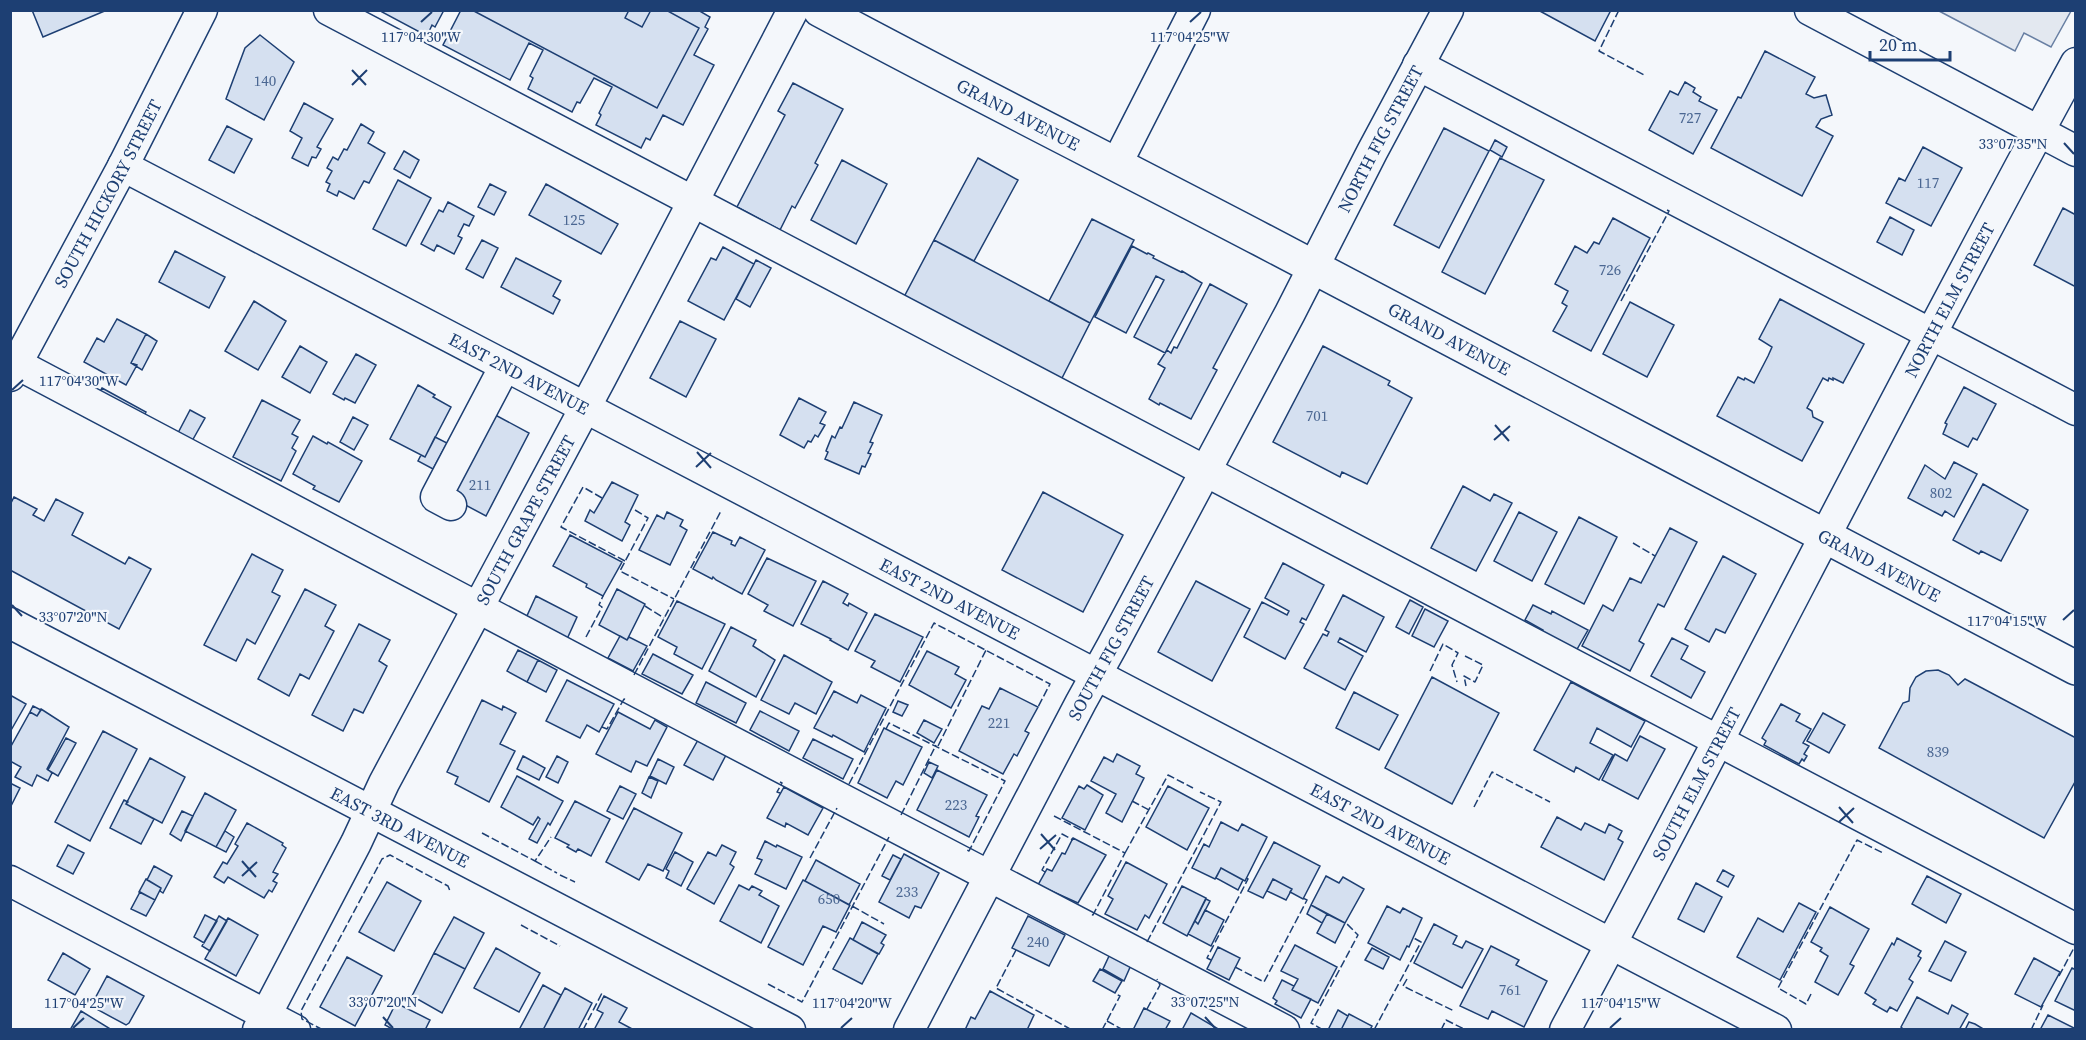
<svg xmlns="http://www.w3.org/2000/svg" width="2086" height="1040" font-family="'Source Serif 4',serif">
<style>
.parking{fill:#e3e8f0;stroke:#687fa3;stroke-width:1.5}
.building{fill:#d5e0f0;stroke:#1d3f73;stroke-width:1.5}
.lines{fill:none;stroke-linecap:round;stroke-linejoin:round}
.minor-casing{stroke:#1d3f73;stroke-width:33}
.major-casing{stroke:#1d3f73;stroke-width:36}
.minor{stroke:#f4f7fb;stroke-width:30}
.major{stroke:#f4f7fb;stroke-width:33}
.fence{stroke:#1d3f73;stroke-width:1.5;stroke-dasharray:8 3;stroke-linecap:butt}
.ticks{fill:none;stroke:#1d3f73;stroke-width:2}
.labels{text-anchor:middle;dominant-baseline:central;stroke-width:4.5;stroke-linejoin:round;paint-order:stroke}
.number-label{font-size:15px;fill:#4b6792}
.street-label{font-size:18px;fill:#1d3f73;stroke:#f4f7fb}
.ticks-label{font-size:15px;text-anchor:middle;fill:#1d3f73;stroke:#f4f7fb;stroke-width:4.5;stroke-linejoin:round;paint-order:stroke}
</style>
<rect width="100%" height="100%" fill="#f4f7fb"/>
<!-- parking -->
<path class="parking" d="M1939,11H2071L2051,47L2024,33L2015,51Z"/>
<!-- building -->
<path class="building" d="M32,10H107L43,37Z
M383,10H444L435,27L432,25L427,36L382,12Z
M461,10H629L625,18L642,27L651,10H698L710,17L705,27L708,29L694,55L714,65L683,125L663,115L650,140L646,138L641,148L596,125L601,115L599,113L612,87L594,78L580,103L577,102L572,112L528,89L533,78L530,76L543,50L529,43L510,80L443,45Z
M472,10H666L699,28L657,108Z
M1538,10H1611L1595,41Z
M260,35L294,62L264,120L226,99L245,48Z
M1765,51L1815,77L1806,94L1814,98L1826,95L1832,115L1821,119L1816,127L1833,136L1802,196L1711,148L1738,97L1741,98Z
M1685,82L1695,88L1693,92L1701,97L1699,101L1717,110L1693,154L1649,130L1670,91L1678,95Z
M793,83L843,109L815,163L818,165L795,208L792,206L780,230L737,207L785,115L778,111Z
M304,103L333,119L317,147L321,149L316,158L312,157L308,166L292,158L302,138L290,131Z
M361,124L374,132L368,143L385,153L369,183L364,181L354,199L339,191L337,196L327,191L330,184L326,182L332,171L327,168L333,157L338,160L344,149L347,150Z
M227,126L252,139L234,173L209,160Z
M1444,128L1489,151L1439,248L1394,225Z
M1495,140L1507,147L1502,157L1490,150Z
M1923,147L1962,168L1931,226L1886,203L1899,178L1905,181Z
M404,151L419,160L410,178L394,169Z
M978,158L1018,180L974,261L934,240Z
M1500,158L1544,180L1485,294L1442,272Z
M842,160L887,184L856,244L811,220Z
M398,180L431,198L406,246L373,229Z
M490,184L506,192L494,215L478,207Z
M546,184L618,224L601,254L529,215Z
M448,202L474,216L469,226L464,224L458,236L462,238L454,254L437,245L434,251L421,244L439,210L443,212Z
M2063,208L2076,215V287L2034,265Z
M1890,217L1914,230L1902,255L1877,242Z
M1613,218L1650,238L1591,351L1553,331L1567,306L1562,303L1568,291L1555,284L1575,246L1587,253L1594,242L1599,244Z
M1092,219L1134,240L1090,323L1049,301Z
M482,240L498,248L483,278L466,269Z
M934,240L1090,323L1061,380L904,297Z
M1132,246L1147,254L1148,253L1154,256L1153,258L1181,272L1182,271L1202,283L1165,353L1134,337L1164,280L1156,276L1126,333L1095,317Z
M723,247L754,264L724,320L688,301L711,258L716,260Z
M175,251L225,277L209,308L159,282Z
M516,258L561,281L553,296L560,300L553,314L501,287Z
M756,260L771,268L750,307L736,299Z
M1210,284L1247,304L1213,368L1217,370L1191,419L1160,403L1159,405L1149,399L1165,368L1158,364L1167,350L1171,353L1174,347L1177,348Z
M1780,299L1864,344L1843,383L1833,378V380L1829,378L1828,381L1823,378L1807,408L1812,411L1813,417L1823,422L1802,461L1717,416L1738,377L1744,380L1745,378L1754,383L1768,356L1772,347L1759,339Z
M254,301L286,321L258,370L225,351Z
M1630,302L1674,325L1647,377L1603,354Z
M117,319L146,334L131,363L137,365L126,385L84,362L97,338L104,342Z
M680,321L716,339L686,397L650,378Z
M146,334L157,341L142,370L131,363Z
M300,346L327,362L310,393L282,377Z
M1323,346L1390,381L1388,385L1412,398L1367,484L1342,472L1340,477L1273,442Z
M356,354L376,365L355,403L345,398L344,400L333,394Z
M418,385L435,395L433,397L451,407L425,457L390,439Z
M1964,387L1996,404L1977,440L1973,438L1968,447L1943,434L1947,424L1945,423Z
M102,388L146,412L141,421L97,397Z
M799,398L826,412L820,423L825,425L818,437L815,435L811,442L808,441L804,448L780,435Z
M262,400L300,420L292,434L298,437L292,448L296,451L281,481L233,457Z
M854,402L882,415L870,442L873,443L868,453L871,454L865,467L862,466L859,474L825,459L828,452L826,451L832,436L835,438L840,427L842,428Z
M190,410L205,418L192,441L178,433Z
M486,410L529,433L486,516L443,493Z
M353,417L368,425L354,450L340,442Z
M313,436L327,444L328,442L362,461L339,502L313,489L315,486L293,474Z
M435,437L447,443L433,469L418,461L421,455L425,457Z
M1954,462L1977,474L1954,517L1945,511L1942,516L1908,498L1925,465L1945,479Z
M612,482L638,495L625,522L630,525L622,541L585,521L590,510L594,513Z
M1983,484L2028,510L2001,561L1981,551L1979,554L1953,540Z
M1463,486L1490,501L1494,494L1512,503L1476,571L1431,548Z
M1043,492L1123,535L1083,612L1002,570Z
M14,497L37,509L33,515L44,521L56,499L83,513L72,535L125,564L129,557L151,569L119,629L10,570V505Z
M667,512L683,520L680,526L687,530L670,565L639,550L657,515L664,519Z
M1519,512L1557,532L1532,581L1494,561Z
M1579,517L1617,537L1584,604L1545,584Z
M1670,528L1697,542L1664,607L1658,604L1639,641L1644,644L1630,671L1582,646L1603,605L1613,611L1630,578L1641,583Z
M713,532L732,541L731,544L735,546L740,537L765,550L742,594L716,580L713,577L712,579L693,569Z
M570,535L622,562L603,596L586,587L587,584L553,566Z
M252,554L283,570L272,592L280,596L255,644L247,639L236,661L204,645Z
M1723,556L1756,574L1725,633L1716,629L1709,642L1685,629Z
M767,558L816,581L793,626L764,611L768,605L748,594Z
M1283,563L1324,585L1306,620L1302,618L1300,622L1304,624L1285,659L1244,637L1262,602L1287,615L1289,611L1265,598Z
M823,581L848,594L843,603L848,606L849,603L867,613L848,650L830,640L831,639L801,624Z
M1196,581L1250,609L1212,681L1158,652Z
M305,589L336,605L325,626L334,631L309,679L300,674L289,696L258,679Z
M617,589L645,604L627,640L599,625Z
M1343,595L1384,617L1366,652L1340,638L1338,642L1363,656L1345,690L1304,668L1323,634L1327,636L1329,632L1325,630Z
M536,596L577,617L567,639L526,618Z
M1410,600L1423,607L1409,634L1396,627Z
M677,601L725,624L702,669L674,654L677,647L658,637Z
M1533,605L1551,614L1552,611L1588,630L1576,651L1542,632L1543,630L1525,620Z
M1425,609L1448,621L1434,647L1412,636Z
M875,614L923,637L900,682L871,667L875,661L855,651Z
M359,624L390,640L379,661L387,666L363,713L354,709L343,731L312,715Z
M731,627L756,640L753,646L775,660L756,697L709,671Z
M620,636L627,640L629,637L647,646L633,671L608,658Z
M1672,638L1688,646L1681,659L1705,672L1691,698L1651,676Z
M518,650L538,660L527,682L507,671Z
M927,651L959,667L955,674L966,680L951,708L909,685Z
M653,654L693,675L682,694L642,674Z
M784,655L832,682L816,714L795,703L789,714L761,700Z
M538,660L557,670L546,692L527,682Z
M1938,670L1949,675L1958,685L1965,679L2076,738V780L2044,838L1879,748L1903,703L1909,701L1910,688L1916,677L1926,671Z
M1432,677L1499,713L1452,804L1385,768Z
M567,680L614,704L599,732L587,725L580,738L546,721Z
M706,682L746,703L736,723L696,703Z
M1571,682L1645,721L1631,747L1597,728L1590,743L1613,755L1599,780L1576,767L1574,772L1534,750Z
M1000,688L1038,707L1025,731L1029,733L1017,756L1014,754L1003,774L959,751L982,706L989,709Z
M834,691L857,703L861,695L886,708L864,752L833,735L832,737L814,728Z
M1354,692L1398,715L1379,750L1336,728Z
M10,695L26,704L10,732Z
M482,700L502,710L503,706L516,713L500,744L515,751L489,802L455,784L458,777L447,772Z
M898,701L908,705L902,716L893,712Z
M1781,704L1800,714L1796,721L1811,729L1803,743L1809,746L1804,754L1807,756L1804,761L1802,759L1799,764L1764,745L1766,741L1762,738Z
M33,706L41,710L37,716L30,712Z
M41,709L69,727L47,769L52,773L48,781L37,775L32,786L15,777L21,767L10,761V748L30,712L37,716Z
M760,711L799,731L789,751L750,730Z
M618,712L650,729L655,720L667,727L647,766L636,761L631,772L596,754Z
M1823,713L1845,725L1829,753L1807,741Z
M924,720L942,729L934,743L917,733Z
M884,728L922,747L903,785L896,781L887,798L858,783Z
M103,731L137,749L90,841L55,822Z
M1640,736L1665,749L1638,799L1602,780L1615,754L1627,761Z
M66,738L76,743L58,776L48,770Z
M813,739L853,759L843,779L803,758Z
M698,740L726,755L713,780L684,765Z
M1117,754L1140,766L1136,774L1144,778L1122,822L1106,813L1116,794L1091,781L1104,757L1113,762Z
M523,756L545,768L539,780L517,769Z
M557,756L568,762L558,783L546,777Z
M150,758L185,777L162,823L126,804Z
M658,759L674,767L666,784L650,776Z
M929,762L938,766L932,778L924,773Z
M937,770L987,795L976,816L979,817L969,837L917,810Z
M517,776L563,801L550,825L548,823L537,843L529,839L540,819L538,817L533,825L501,807Z
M649,777L658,781L651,798L642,793Z
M10,783L20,788L10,808Z
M1087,785L1103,795L1085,830L1062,818L1079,786L1084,789Z
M620,786L636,794L623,819L607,811Z
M1168,786L1209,808L1187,850L1146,827Z
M784,787L823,808L808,835L786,823L785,827L767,818Z
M205,793L236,810L216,847L185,831Z
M124,800L128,802L126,804L154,819L141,844L110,828Z
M575,801L610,819L591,856L578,849L576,852L567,847L569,845L555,838Z
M634,808L682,833L663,871L648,864L639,880L606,862Z
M182,811L193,816L181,841L170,834Z
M1557,817L1581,830L1585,823L1605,833L1609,824L1622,831L1618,839L1623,842L1604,880L1541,847Z
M1221,822L1238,831L1242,824L1267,837L1245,881L1221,868L1215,879L1192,868L1204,844L1209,847Z
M247,823L283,843L282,845L286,848L273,872L278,874L273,881L277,883L272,892L269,890L264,898L228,877L224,883L214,877L223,862L227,864L238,846L235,844Z
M225,831L234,837L226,852L216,847Z
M1073,838L1106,855L1078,903L1038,885L1047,869L1052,871L1062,853L1065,854Z
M765,841L776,847L777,845L802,857L786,889L755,874L762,860L757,858Z
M1274,842L1320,866L1303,899L1290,892L1292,889L1273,879L1263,898L1248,891Z
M68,845L84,853L73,874L57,866Z
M722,845L736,852L730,864L734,867L714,904L687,889L708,852L716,856Z
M675,852L693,862L681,886L666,878L669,871L666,869Z
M904,854L939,873L921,908L915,906L909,918L879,902Z
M893,855L901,859L890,880L882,876Z
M816,860L860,884L849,905L805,881Z
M1126,862L1167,884L1149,918L1145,915L1137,930L1105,914L1113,899L1108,896Z
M154,866L172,876L163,893L160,891L161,888L147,880Z
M1221,868L1243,880L1238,890L1216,878Z
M1723,870L1734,876L1728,887L1717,881Z
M1326,876L1339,883L1343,877L1364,889L1345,923L1311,905Z
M1927,876L1961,894L1946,923L1912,904Z
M146,879L161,888L155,900L139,892Z
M1273,879L1292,889L1286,900L1267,891Z
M803,880L850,905L836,932L823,926L803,965L768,947Z
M387,882L421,901L394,951L359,932Z
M1696,883L1722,897L1704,932L1678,919Z
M739,885L749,890L752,886L762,891L759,895L779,906L761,943L720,921Z
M1182,886L1206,898L1187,936L1163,923Z
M140,892L155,900L146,916L131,909Z
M1206,899L1210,901L1198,924L1195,921Z
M1799,903L1816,912L1780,980L1737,957L1758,918L1783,932Z
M1311,905L1327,914L1322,923L1307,914Z
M1387,906L1400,913L1403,908L1422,918L1409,947L1407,946L1400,960L1368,943Z
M1830,907L1869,929L1850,964L1854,966L1838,995L1815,982L1828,956L1820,951L1822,948L1811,942Z
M1205,910L1224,920L1211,946L1188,934L1195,921L1198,924Z
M1327,914L1345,923L1335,943L1317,933Z
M205,915L217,921L204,943L194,937Z
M219,916L227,921L210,951L202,946Z
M1028,916L1065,935L1049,966L1012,948Z
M454,917L484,933L465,969L434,953Z
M228,918L258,935L236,976L205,959Z
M862,922L886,935L881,943L884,945L879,954L853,940Z
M1434,924L1457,936L1453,944L1462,948L1466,941L1483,949L1462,988L1414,963Z
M850,938L878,954L862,984L833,969Z
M1897,938L1921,951L1918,956L1921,958L1909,979L1913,982L1897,1011L1890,1007L1887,1012L1873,1004L1876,1000L1865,993L1892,943L1894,945Z
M1945,941L1966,952L1951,981L1929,971Z
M1295,945L1337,967L1318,1003L1292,990L1298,979L1281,971Z
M1491,946L1519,960L1516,965L1547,981L1524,1027L1492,1011L1488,1019L1460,1006Z
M1218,947L1240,958L1229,980L1207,969Z
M496,948L540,973L519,1012L474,988Z
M1372,948L1389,957L1383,969L1365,960Z
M63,953L90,969L75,995L48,980Z
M434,953L465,969L442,1013L412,996Z
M1110,954L1131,965L1124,981L1103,969Z
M347,957L382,976L355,1026L320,1007Z
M2034,958L2060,972L2041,1007L2015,994Z
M2072,968L2076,970V1011L2055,1001Z
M1100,969L1122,981L1115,993L1093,981Z
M107,976L144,996L129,1023L126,1025L91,1006Z
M1282,980L1294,986L1292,990L1311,999L1301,1018L1275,1004L1277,1001L1273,998Z
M543,985L561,995L543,1030H519Z
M565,988L592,1003L578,1030H543Z
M990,991L1034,1015L1027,1030H965L971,1017L975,1019Z
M604,996L627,1008L619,1022L634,1030H594L603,1013L597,1010Z
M1917,997L1948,1014L1952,1005L1968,1014L1959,1030H1904L1901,1027Z
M396,1003L430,1020L425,1030H394L385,1025Z
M1144,1008L1170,1021L1165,1030H1133Z
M1338,1010L1348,1016L1341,1030H1328Z
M81,1011L112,1030H70Z
M1191,1013L1220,1030H1182Z
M1349,1014L1372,1026L1370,1030H1341Z
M2048,1015L2076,1029V1030H2040Z
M1969,1022L1975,1024L1985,1030H1965Z"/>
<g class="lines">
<!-- minor casing -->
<g class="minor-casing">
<g id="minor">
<path d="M329,10L2076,929"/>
<path d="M1810,10L2076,151"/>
<path d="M1418,65L2076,410"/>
<path d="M1116,165L1195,10"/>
<path id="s1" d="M123,166L1776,1030"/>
<path d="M17,364L683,716L1284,1030"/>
<path id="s2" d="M10,376L123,166L202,10"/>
<path d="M451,505L436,497L505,366"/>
<path id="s3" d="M10,623L790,1030"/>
<path d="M10,881L295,1030"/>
<path id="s4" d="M258,1030L356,843L384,783L601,378L793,10"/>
<path id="s5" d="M909,1030L1081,702L1112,646L1290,313L1372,152L1448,10"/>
<path id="s6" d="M1565,1030C1738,709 1901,383 2076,63"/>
</g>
</g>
<!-- major casing -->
<g class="major-casing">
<g id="major">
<path id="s7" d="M820,10C967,89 1115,163 1262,240C1534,382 1804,526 2076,668"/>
</g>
</g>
<!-- minor -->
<use href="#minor" class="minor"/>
<!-- major -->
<use href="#major" class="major"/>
<!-- fence -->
<path class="fence" d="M1619,10L1599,51L1644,75
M1621,301L1669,211L1667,210
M602,498L583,487L561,527L625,561
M635,510L648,518L620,571L674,599
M1633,543L1655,556
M645,606L664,618
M586,637L602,607L599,605L603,596
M1465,656L1483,665L1475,682L1464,676L1466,686
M1430,671L1443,644L1458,653L1452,665L1457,682
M634,675L721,511
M602,727L607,729L624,699L626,700
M886,729L889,723L1005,781L969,851L965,849
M938,746L986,650
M849,784L934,623L1050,684L1038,707
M780,793L777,792L782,783L780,782
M1132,801L1151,811
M1474,807L1492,772L1550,802
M901,815L936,745
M1054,816L1125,853L1093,915L1091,914
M482,833L535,861L551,837
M1125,853L1168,775L1193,788
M810,858L837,808
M535,861L557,873
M1045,872L1042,870L1062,834L1073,840
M560,875L575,882
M852,906L884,924
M521,925L560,946
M1147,942L1221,802L1200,792
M1016,950L996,988L1072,1030
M1211,960L1207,958L1248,879L1246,878
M1235,967L1264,982L1306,902L1307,900L1303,898
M2059,976L2076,944
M1407,979L1403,986L1454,1011
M768,984L802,1002L889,837
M1811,994L1806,1004L1778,988L1857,840L1883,853
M1147,1009L1160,985L1157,979
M1107,1021L1123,1030
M323,1030L302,1019L301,1011L382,859L390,855L448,886L450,891
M583,1030L602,993
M1102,1030L1120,996L1116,994
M1323,1030L1311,1023L1358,935L1346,923
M1374,1030L1421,942L1412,937
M1441,1030L1446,1020L1466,1030
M2031,1030L2043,1005"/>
</g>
<!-- ticks -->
<path class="ticks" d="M421,22L432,12M1190,22L1201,12M352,70L366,85M352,85L367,70M2064,143L2074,154M12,390L23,380M1495,425L1509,441M1494,440L1510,426M697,452L711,468M696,467L711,453M12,605L22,616M2063,620L2074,610M1839,807L1853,823M1839,822L1854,808M1041,834L1055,850M1040,849L1056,835M242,861L256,877M242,876L257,862M383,1017L393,1028M1205,1017L1215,1028M73,1028L84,1018M841,1028L852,1018M1610,1028L1621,1018"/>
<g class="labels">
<!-- number labels -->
<g class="number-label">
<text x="265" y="80">140</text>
<text x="1690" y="117">727</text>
<text x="1928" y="182">117</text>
<text x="574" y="219">125</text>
<text x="1610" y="269">726</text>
<text x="1317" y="415">701</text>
<text x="480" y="484">211</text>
<text x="1941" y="492">802</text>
<text x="999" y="722">221</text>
<text x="1938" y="751">839</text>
<text x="956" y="804">223</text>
<text x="907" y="891">233</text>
<text x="829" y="898">650</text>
<text x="1038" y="941">240</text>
<text x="1510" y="989">761</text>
</g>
<!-- street labels -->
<g class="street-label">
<text stroke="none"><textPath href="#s7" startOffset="224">GRAND AVENUE</textPath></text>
<text stroke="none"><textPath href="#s5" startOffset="1008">NORTH FIG STREET</textPath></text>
<text stroke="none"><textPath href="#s2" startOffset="207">SOUTH HICKORY STREET</textPath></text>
<text stroke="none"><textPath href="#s6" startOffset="825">NORTH ELM STREET</textPath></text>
<text stroke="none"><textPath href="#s7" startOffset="710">GRAND AVENUE</textPath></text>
<text stroke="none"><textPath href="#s1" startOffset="447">EAST 2ND AVENUE</textPath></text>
<text stroke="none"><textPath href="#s4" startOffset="576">SOUTH GRAPE STREET</textPath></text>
<text stroke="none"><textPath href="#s7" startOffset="1196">GRAND AVENUE</textPath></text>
<text stroke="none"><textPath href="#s1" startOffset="933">EAST 2ND AVENUE</textPath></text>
<text stroke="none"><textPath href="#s5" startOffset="432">SOUTH FIG STREET</textPath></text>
<text stroke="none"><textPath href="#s6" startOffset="279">SOUTH ELM STREET</textPath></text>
<text stroke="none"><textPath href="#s1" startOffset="1419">EAST 2ND AVENUE</textPath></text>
<text stroke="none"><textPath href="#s3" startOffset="440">EAST 3RD AVENUE</textPath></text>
</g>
</g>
<g class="ticks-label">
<text x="421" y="42">117°04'30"W</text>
<text x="1190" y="42">117°04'25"W</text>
<text x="2013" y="149">33°07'35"N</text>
<text x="79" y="386">117°04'30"W</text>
<text x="73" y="622">33°07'20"N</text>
<text x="2007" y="626">117°04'15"W</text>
<text x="383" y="1007">33°07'20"N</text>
<text x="1205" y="1007">33°07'25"N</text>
<text x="84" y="1008">117°04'25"W</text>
<text x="852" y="1008">117°04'20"W</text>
<text x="1621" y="1008">117°04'15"W</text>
</g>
<!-- border -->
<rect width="2086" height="1040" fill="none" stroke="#1d3f73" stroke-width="24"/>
<!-- scale -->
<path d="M1870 51v9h80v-9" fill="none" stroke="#1d3f73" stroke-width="3"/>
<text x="1879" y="51" font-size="18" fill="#1d3f73" stroke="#f4f7fb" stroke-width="4.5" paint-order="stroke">20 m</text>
</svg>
